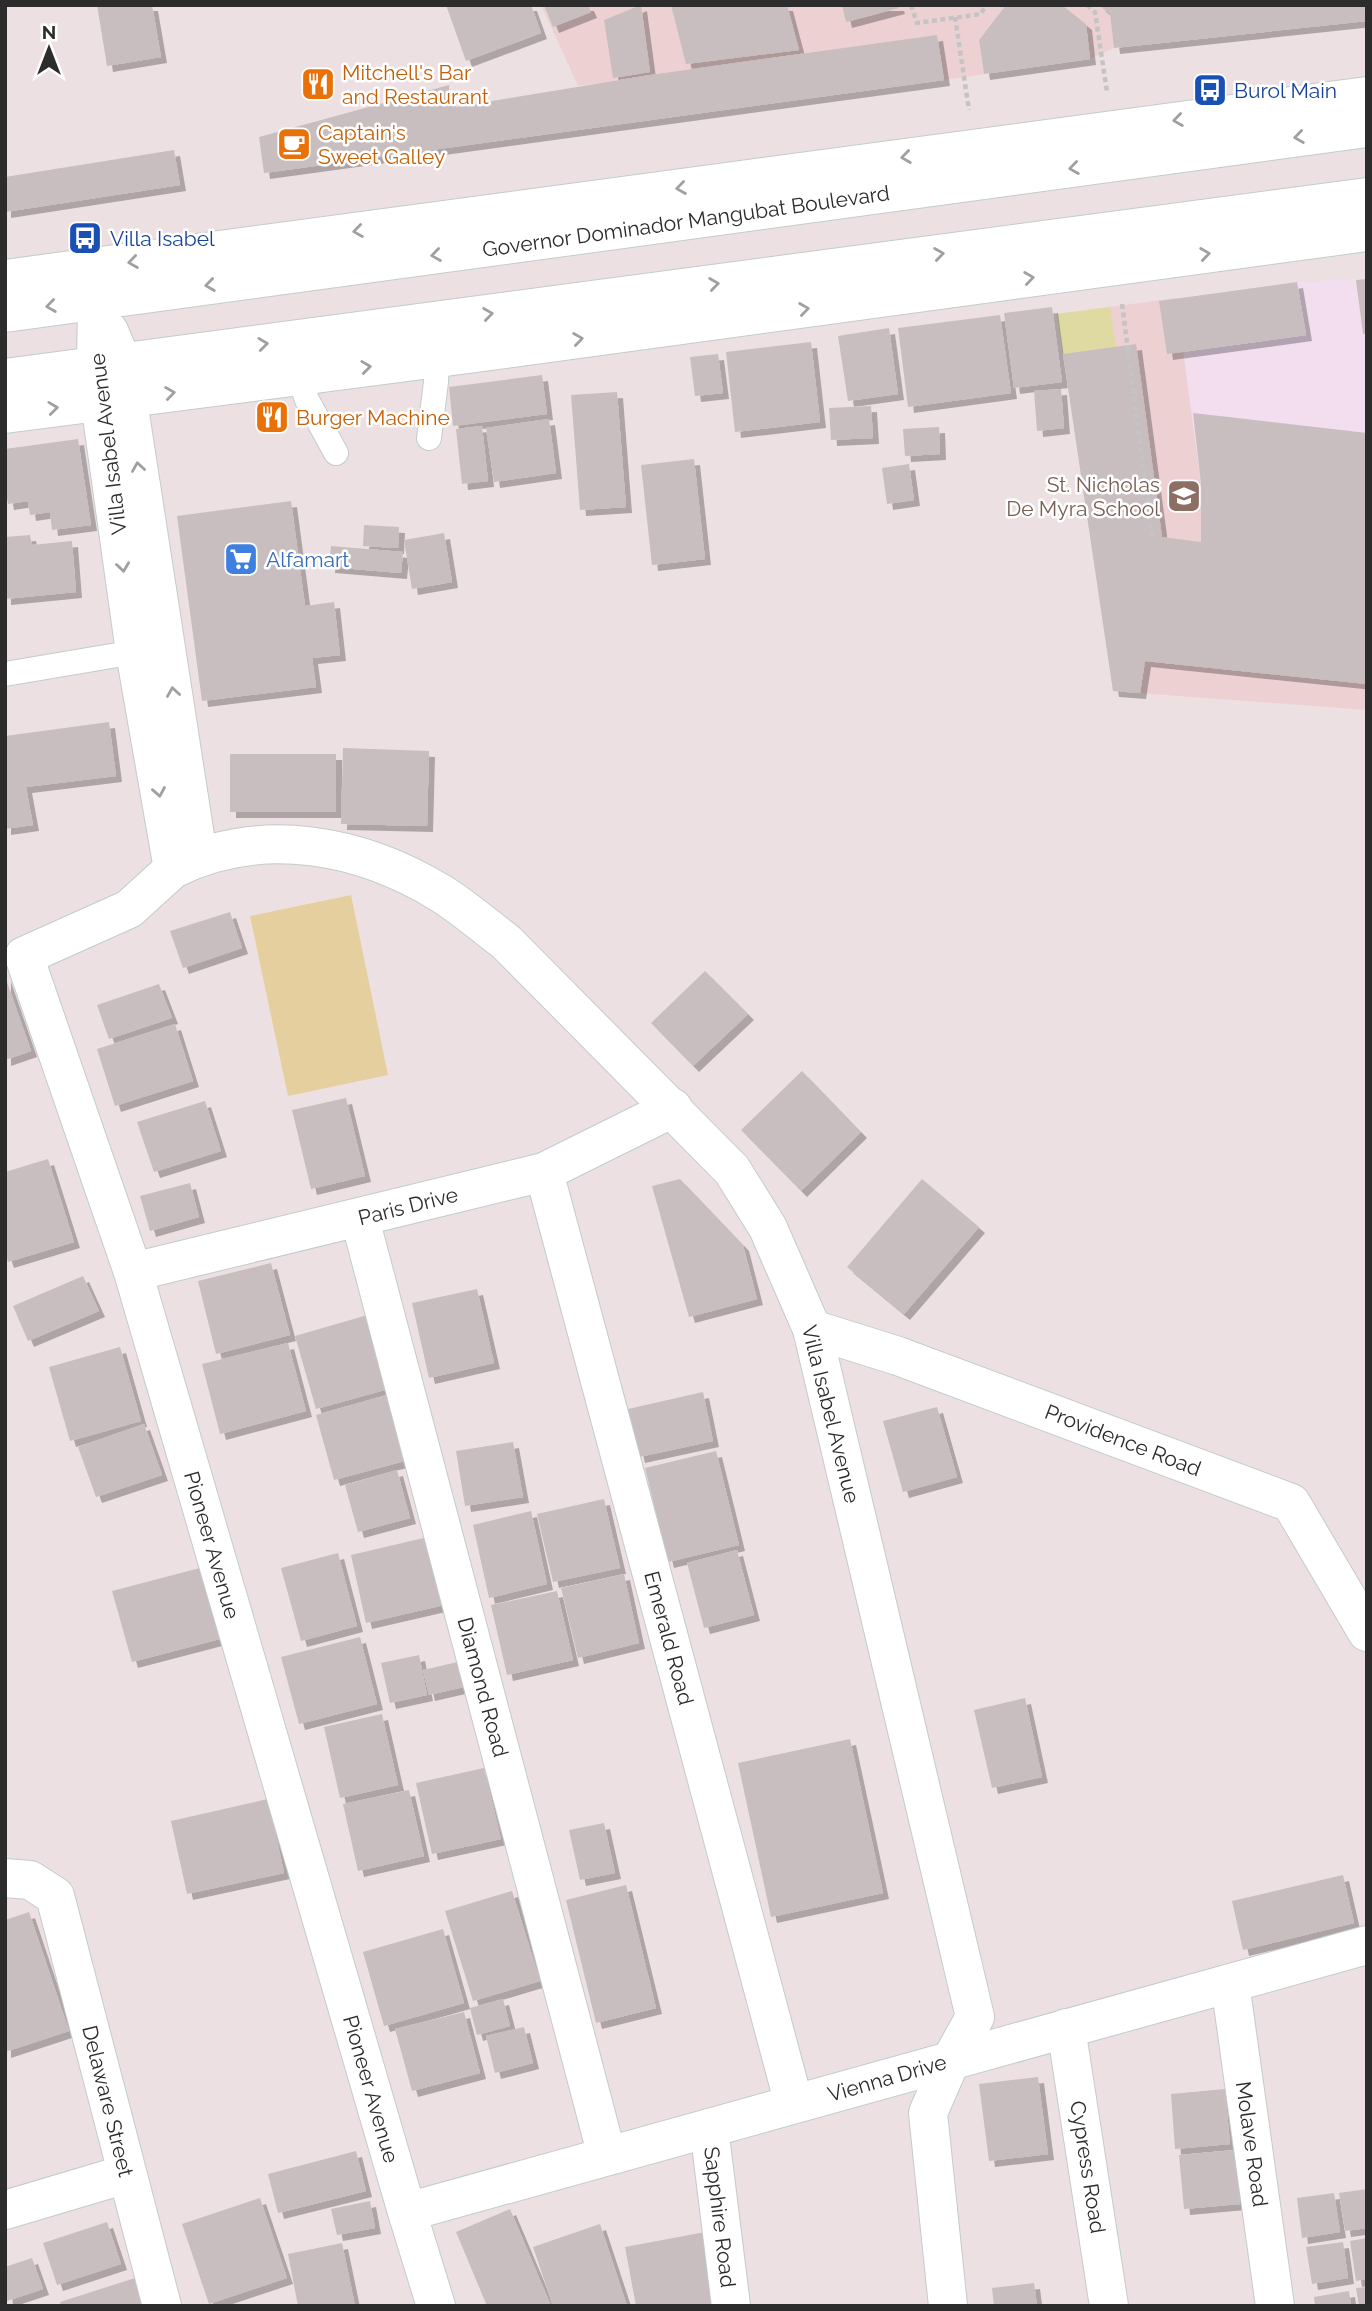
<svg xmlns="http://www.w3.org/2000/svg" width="1372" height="2311" font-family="Raleway,sans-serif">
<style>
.education{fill:#edd1d2}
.medical{fill:#f2deee}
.green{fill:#dfdaa1}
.pitch{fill:#e5cf9e}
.building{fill:#c8bebf;filter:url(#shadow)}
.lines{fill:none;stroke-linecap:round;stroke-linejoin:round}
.service-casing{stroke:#c1cccd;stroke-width:26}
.minor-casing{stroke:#c1cccd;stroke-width:40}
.tertiary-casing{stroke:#c1cccd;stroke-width:40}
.secondary-casing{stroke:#c1cccd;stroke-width:40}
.path{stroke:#c4c4c4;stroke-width:4.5;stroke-dasharray:5 3.5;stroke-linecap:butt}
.service{stroke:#fff;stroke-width:24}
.minor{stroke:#fff;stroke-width:38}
.tertiary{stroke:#fff;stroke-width:38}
.secondary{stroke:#fff;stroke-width:38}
.oneway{stroke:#a0a0a0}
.labels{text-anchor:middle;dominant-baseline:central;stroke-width:5;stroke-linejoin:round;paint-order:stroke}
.food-label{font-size:21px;fill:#c56008;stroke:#fff;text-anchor:start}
.transit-label{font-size:21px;fill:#164399;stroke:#fff;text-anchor:start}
.street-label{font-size:21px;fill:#2c2c2c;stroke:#fff}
.education-label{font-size:21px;fill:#785e54;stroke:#fff;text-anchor:end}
.shop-label{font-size:21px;fill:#366cbe;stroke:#fff;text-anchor:start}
</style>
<defs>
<filter id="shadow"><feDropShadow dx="6" dy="6" stdDeviation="0" flood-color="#0004"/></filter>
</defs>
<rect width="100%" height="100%" fill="#ede0e2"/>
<!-- education -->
<path class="education" d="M541,5H1006L979,40L984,74L944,80L937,36L578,86Z
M1062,5H1185L1110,14L1114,48L1090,59L1086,24Z
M1176,298L1202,484L1367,507V710L1113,691L1057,314Z"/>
<!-- medical -->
<path class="medical" d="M1367,279V507L1201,484L1176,298L1297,282Z"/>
<!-- green -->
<path class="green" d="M1110,307L1116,347L1063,354L1057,314Z"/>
<!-- pitch -->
<path class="pitch" d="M351,895L388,1075L288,1096L250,916Z"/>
<!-- building -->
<path class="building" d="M97,5H152L161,57L107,66Z
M446,5H531L541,33L466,61Z
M544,5H588L591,12L553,27Z
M641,5L650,72L613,78L604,20Z
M671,5H787L799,50L686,64Z
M842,5H898L899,8L846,22Z
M1006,5H1062L1086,24L1090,59L984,74L979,40Z
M1099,5H1367V21L1114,48L1110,14Z
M937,35L944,80L264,173L259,137L449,85L450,108L650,75Z
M174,150L180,185L5,212V177Z
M1367,279V333L1363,334L1356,280Z
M1297,282L1306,335L1167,354L1159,301Z
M1052,307L1062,382L1014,388L1004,313Z
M1000,315L1011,393L908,407L898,328Z
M889,328L898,394L848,401L838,336Z
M811,342L820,422L735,432L726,352Z
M1136,344L1162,537L1201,542V484L1193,413L1367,433V684L1145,661L1140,693L1113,691L1063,354Z
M718,354L723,393L695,396L690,357Z
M542,375L547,414L453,426L449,387Z
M1061,389L1064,428L1037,431L1034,391Z
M617,392L626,507L580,510L571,395Z
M871,406L873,438L831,440L829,408Z
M549,419L556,473L494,482L486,428Z
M482,426L488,481L462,484L456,429Z
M939,427L940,454L905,456L903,429Z
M78,439L91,525L52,530L50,512L30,515L28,501L8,504L5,487V449Z
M694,459L705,559L652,565L641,465Z
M909,464L914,500L887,504L882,468Z
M291,501L305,606L334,602L340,655L312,658L316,687L202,701L177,516Z
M364,525L399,527L398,548L363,546Z
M444,533L452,582L412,589L404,540Z
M30,535L32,545L72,541L76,592L5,599V537Z
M331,546L403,552L401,573L329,567Z
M109,722L116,776L26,787L33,825L5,829V736Z
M343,748L429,751L427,826L341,824Z
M230,754H336V812H230Z
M230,912L242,948L183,968L170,931Z
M705,971L748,1014L693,1066L651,1023Z
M5,976L31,1051L5,1060Z
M159,984L172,1018L109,1039L97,1005Z
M175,1024L193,1081L115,1106L97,1049Z
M802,1071L861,1132L801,1191L741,1130Z
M346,1098L365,1176L311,1189L292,1110Z
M205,1101L221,1151L154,1172L137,1122Z
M48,1159L74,1242L8,1262L5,1253V1172Z
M680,1179L743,1245L757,1299L689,1317L652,1186Z
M922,1179L979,1227L904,1314L847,1267Z
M190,1183L199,1217L150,1231L140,1196Z
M271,1263L290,1335L216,1354L198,1281Z
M83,1276L99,1311L28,1341L13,1306Z
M477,1289L494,1363L429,1378L412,1303Z
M371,1314L392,1388L316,1409L295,1336Z
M288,1343L306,1411L220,1434L202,1364Z
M120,1347L141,1421L70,1441L49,1367Z
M703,1392L713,1441L639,1457L628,1409Z
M394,1393L412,1459L334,1480L316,1415Z
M937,1407L957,1477L903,1492L883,1421Z
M144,1424L162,1475L96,1497L78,1447Z
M513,1442L523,1497L465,1506L456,1451Z
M716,1451L739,1545L668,1562L645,1468Z
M397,1470L410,1518L358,1532L345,1485Z
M604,1499L620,1568L553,1582L537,1514Z
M531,1511L547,1584L489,1598L473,1525Z
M428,1537L444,1605L366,1623L351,1555Z
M737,1550L754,1615L704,1628L687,1563Z
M338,1553L357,1626L301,1641L281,1568Z
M200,1568L220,1639L132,1662L112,1591Z
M624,1574L639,1643L578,1658L561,1588Z
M557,1591L573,1660L507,1675L491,1605Z
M360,1637L377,1704L299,1724L281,1657Z
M419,1655L427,1695L390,1703L381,1663Z
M462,1661L468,1686L429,1695L423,1670Z
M1025,1698L1042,1777L992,1788L974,1710Z
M382,1714L398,1785L340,1798L324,1727Z
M850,1739L883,1893L771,1917L738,1763Z
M484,1768L501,1839L432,1854L416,1783Z
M409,1790L424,1856L358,1871L343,1804Z
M268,1799L284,1873L187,1894L171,1821Z
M604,1823L615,1873L580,1880L569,1830Z
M1343,1875L1354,1923L1243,1950L1232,1901Z
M626,1885L656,2008L596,2023L566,1900Z
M512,1891L540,1981L473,2001L445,1911Z
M29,1912L69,2031L5,2052V1920Z
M443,1929L464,2003L384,2026L363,1952Z
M503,1999L510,2026L477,2035L470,2008Z
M464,2012L480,2073L412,2091L395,2029Z
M524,2027L533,2063L495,2073L486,2036Z
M1038,2077L1048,2154L989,2161L979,2084Z
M1225,2089L1230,2144L1175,2149L1171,2094Z
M1234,2150L1240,2204L1184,2209L1179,2155Z
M356,2151L366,2191L278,2213L268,2174Z
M1367,2189V2228L1345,2231L1339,2193Z
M1334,2193L1340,2232L1302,2238L1297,2198Z
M260,2198L287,2278L209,2304L182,2224Z
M370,2201L375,2228L337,2235L331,2209Z
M510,2209L551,2306H487L456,2232Z
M107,2222L121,2264L57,2285L43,2243Z
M600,2224L627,2306H553L533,2247Z
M705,2232L716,2306H636L625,2247Z
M1367,2238V2279L1356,2281L1350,2241Z
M1343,2242L1348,2278L1312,2284L1306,2247Z
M342,2243L355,2306H298L288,2254Z
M32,2258L43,2289L7,2301L5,2267Z
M135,2278L145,2306H61L60,2302Z
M1034,2283L1037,2306H994L992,2288Z
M1367,2287V2306H1359L1356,2288Z
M1349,2291L1351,2306H1315L1314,2297Z"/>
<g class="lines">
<!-- service casing -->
<g class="service-casing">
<path id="service" d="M299,376L307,400L336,453
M429,438L436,382L438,344
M5,674L135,652"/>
</g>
<!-- minor casing -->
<g class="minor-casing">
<path id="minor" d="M5,279L1367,96
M5,414L438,358L1367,232
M173,869L129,909L24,956L133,1272L407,2212L436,2306
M544,1172L794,2104
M360,1219L607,2156
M133,1272L544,1172L673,1108
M812,1329L898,1356L1291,1503L1367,1632
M5,1878L30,1880L55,1896L162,2306
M1230,1983L1275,2306
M1066,2028L1109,2306
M709,2128L731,2306
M5,2210L126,2174
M407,2212L1367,1945"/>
</g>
<!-- tertiary casing -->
<g class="tertiary-casing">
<path id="tertiary" d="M97,301L96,366L100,402L135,652L173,869C261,825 361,844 442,894C464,908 485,926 506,942L732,1170L768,1228L812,1329L975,2017L951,2060L928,2113L948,2306
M109,331L122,362L198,856"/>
</g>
<!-- secondary casing -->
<g class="secondary-casing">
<path id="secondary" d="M5,313L1367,128
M5,378L1367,197"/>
</g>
<!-- path -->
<path class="path" d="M911,5L917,23L981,14L986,5
M1087,5L1095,12L1107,92
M955,17L969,110
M1122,304L1152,536"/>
<!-- service -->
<use href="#service" class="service"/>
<!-- minor -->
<use href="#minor" class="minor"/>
<!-- tertiary -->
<use href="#tertiary" class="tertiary"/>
<!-- secondary -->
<use href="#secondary" class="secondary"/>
</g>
<!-- one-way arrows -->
<defs><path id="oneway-chevron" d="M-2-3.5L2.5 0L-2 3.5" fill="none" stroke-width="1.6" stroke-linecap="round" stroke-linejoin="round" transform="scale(1.75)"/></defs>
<g class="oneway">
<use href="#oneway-chevron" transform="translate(1178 120) rotate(172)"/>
<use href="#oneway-chevron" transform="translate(1299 137) rotate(172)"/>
<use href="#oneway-chevron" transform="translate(906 157) rotate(172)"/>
<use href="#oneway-chevron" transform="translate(1074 168) rotate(172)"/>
<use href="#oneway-chevron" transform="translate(681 188) rotate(172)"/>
<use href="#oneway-chevron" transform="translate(358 231) rotate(172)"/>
<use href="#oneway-chevron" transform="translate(939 254) rotate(-8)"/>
<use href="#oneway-chevron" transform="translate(1205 254) rotate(-8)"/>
<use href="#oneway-chevron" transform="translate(436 255) rotate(172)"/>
<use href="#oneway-chevron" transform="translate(133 262) rotate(172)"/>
<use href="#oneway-chevron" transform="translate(1029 278) rotate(-8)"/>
<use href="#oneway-chevron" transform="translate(714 284) rotate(-8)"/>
<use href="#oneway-chevron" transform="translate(210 285) rotate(172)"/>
<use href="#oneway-chevron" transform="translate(51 306) rotate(172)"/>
<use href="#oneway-chevron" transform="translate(804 309) rotate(-8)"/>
<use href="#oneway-chevron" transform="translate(488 314) rotate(-8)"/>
<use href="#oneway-chevron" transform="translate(578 339) rotate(-8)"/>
<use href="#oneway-chevron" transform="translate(263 344) rotate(-7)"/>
<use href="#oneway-chevron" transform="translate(366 367) rotate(-7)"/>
<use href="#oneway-chevron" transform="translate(170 393) rotate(-8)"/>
<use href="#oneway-chevron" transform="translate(53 408) rotate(-7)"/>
<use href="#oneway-chevron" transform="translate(138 467) rotate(-99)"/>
<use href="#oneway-chevron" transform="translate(123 567) rotate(82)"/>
<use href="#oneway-chevron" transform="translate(173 692) rotate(-99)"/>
<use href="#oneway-chevron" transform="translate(159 792) rotate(80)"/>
</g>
<!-- icons -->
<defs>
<g id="restaurant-square" transform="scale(1.75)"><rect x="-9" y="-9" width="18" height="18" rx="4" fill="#e8710a" stroke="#fff"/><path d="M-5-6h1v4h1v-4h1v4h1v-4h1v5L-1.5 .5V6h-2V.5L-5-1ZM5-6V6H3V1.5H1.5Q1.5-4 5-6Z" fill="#fff"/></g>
<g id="bus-square" transform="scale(1.75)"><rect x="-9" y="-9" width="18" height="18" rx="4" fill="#1a4fb4" stroke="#fff"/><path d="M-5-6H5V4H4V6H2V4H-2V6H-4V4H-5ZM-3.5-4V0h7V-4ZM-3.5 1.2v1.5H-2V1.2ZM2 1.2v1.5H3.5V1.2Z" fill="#fff"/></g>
<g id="cafe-square" transform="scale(1.75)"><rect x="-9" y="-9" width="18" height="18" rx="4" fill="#e8710a" stroke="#fff"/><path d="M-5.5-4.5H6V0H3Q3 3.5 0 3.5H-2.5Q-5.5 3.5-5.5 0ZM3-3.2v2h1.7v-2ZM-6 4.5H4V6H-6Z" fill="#fff"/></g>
<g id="school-square" transform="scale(1.75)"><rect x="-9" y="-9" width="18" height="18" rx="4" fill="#8d6e63" stroke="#fff"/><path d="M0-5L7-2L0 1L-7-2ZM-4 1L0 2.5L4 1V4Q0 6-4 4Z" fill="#fff"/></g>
<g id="supermarket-square" transform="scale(1.75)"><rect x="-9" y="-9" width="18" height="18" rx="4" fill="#3f7fe0" stroke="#fff"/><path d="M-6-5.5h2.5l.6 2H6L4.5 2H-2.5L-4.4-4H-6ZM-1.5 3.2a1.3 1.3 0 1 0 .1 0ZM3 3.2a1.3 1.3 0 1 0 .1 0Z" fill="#fff"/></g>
</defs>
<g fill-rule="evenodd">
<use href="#restaurant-square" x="318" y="84"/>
<use href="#bus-square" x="1210" y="90"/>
<use href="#cafe-square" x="294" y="144"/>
<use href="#bus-square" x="85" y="238"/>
<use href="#restaurant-square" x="272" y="417"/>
<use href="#school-square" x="1184" y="496"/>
<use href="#supermarket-square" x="241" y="559"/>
</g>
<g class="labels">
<!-- food labels -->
<g class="food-label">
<text x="342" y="72">Mitchell's Bar<tspan x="342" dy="24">and Restaurant</tspan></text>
<text x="318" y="132">Captain's<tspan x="318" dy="24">Sweet Galley</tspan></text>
<text x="296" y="417">Burger Machine</text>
</g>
<!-- transit labels -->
<g class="transit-label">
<text x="1234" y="90">Burol Main</text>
<text x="110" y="238">Villa Isabel</text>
</g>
<!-- street labels -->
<g class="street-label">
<text transform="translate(686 221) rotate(-8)">Governor Dominador Mangubat Boulevard</text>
<text transform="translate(108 444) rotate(-97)">Villa Isabel Avenue</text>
<text transform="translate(408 1206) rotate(-14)">Paris Drive</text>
<text transform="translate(831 1414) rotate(76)">Villa Isabel Avenue</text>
<text transform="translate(1123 1440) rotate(21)">Providence Road</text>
<text transform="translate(212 1545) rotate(74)">Pioneer Avenue</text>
<text transform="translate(669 1638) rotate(75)">Emerald Road</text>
<text transform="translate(483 1687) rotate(75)">Diamond Road</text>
<text transform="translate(887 2078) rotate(-16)">Vienna Drive</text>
<text transform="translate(371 2089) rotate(74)">Pioneer Avenue</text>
<text transform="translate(108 2101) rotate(76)">Delaware Street</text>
<text transform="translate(1252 2144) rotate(82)">Molave Road</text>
<text transform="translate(1088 2167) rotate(81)">Cypress Road</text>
<text transform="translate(720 2217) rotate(83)">Sapphire Road</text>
</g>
<!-- education labels -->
<g class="education-label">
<text x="1160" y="484">St. Nicholas<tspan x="1160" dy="24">De Myra School</tspan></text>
</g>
<!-- shop labels -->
<g class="shop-label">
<text x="266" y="559">Alfamart</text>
</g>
</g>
<!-- border -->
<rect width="1372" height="2311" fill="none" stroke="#2c2c2c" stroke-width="14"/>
<!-- north arrow -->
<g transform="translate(49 49)" stroke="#ffffff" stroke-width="5" paint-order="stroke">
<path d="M0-5L12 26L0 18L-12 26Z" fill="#2c2c2c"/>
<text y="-10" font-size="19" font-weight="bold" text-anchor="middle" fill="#2c2c2c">N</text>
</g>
</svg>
